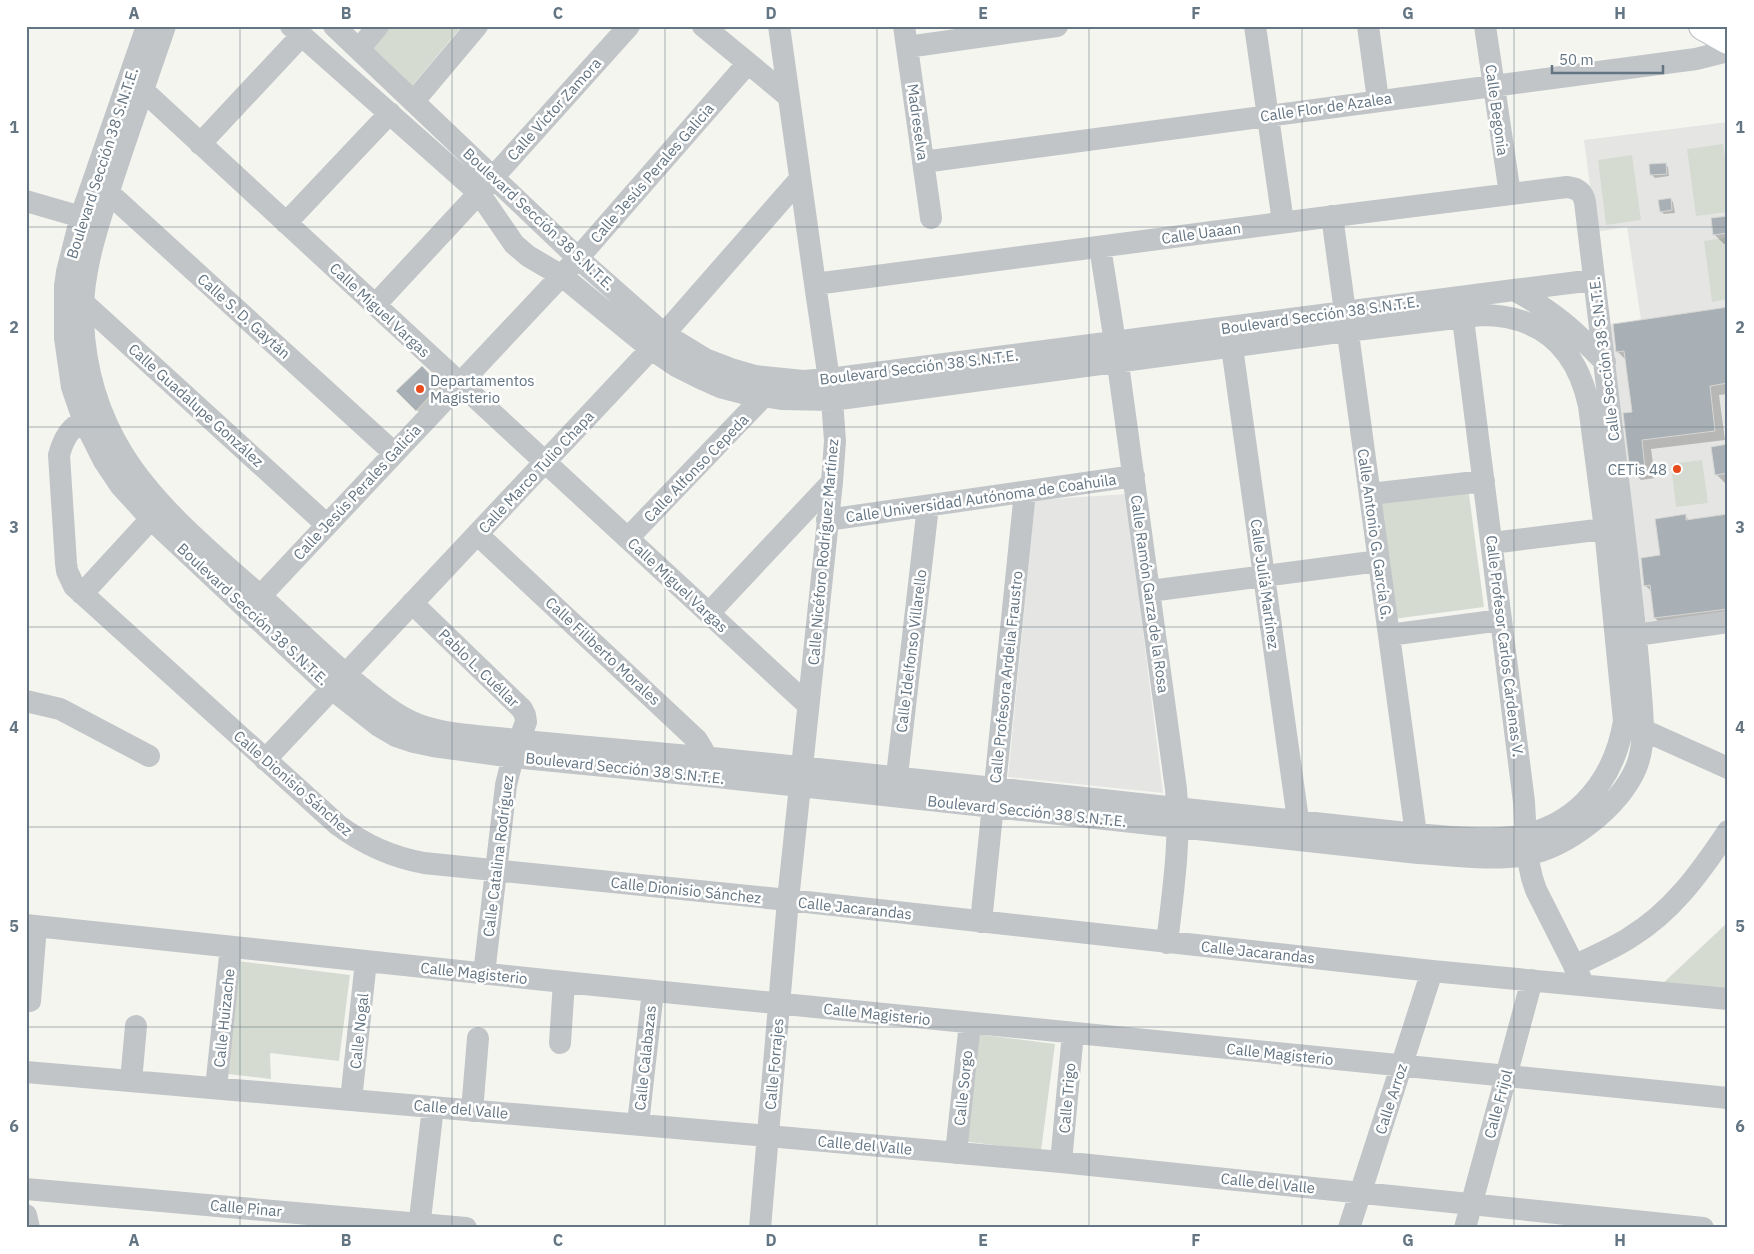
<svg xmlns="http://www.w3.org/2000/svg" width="1754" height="1254" font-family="'IBM Plex Sans',sans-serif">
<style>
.built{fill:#e5e6e4}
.green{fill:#d5dbd1}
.shadow{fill:#0003}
.building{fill:#a8b0b5;stroke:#d6d6d3}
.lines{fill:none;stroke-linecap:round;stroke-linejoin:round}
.major-casing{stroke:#b4b8bc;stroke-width:30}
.minor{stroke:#c1c5c8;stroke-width:22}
.major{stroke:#fff;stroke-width:28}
.grid{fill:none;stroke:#637482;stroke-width:1;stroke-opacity:0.55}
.poi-dot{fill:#e74b1e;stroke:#fff;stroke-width:2}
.labels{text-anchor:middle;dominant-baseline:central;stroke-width:5;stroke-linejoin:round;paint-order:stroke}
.street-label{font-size:15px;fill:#637482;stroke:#fff}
.poi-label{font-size:15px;fill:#637482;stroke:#fff;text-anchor:start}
.neatline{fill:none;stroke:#637482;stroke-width:2}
.grid-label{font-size:16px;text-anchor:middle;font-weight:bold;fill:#637482}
</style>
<rect width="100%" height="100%" fill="#f5f5f0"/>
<!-- built -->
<path class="built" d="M1728,122V614L1646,625L1608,325L1641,320L1627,227L1596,232L1584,140Z
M1126,494L1163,793L1008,777L1035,500Z"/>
<!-- green -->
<path class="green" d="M386,26H462L411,87L368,47Z
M1723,144L1728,177V212L1696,216L1687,149Z
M1632,155L1641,220L1606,225L1598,160Z
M1728,237V299L1712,302L1704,241Z
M1702,460L1708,503L1676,507L1671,464Z
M1468,487L1484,607L1393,619L1376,500Z
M1728,922V991L1662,984Z
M237,961L350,975L339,1061L270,1053L271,1079L228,1074Z
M977,1034L1055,1044L1041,1151L962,1141Z"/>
<!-- shadow -->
<path class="shadow" d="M1665,164L1668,167L1669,176L1655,178L1652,175L1650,165Z
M1670,199L1673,202L1675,213L1664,214L1661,211Z
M1728,217V244H1724L1714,234Z
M1728,309V394L1719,395L1725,440L1651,449L1655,478L1641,480L1631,470L1633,413L1626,360L1617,351Z
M422,368L446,392L423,416L398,391Z
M1728,446V483L1726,484L1716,474Z
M1685,516L1690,521L1728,516V620L1665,628L1655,618L1652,592L1645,585Z"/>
<!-- building -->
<path class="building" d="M1666,163L1667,174L1650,175L1649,164Z
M1671,198L1672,210L1660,212L1658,200Z
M1728,216V233L1713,235L1711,218Z
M1728,307V383L1710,386L1715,431L1642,440L1645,469L1630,471L1623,413L1632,412L1624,351L1616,352L1613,324Z
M422,366L440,385L416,411L396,391Z
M1728,444V473L1715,475L1711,447Z
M1686,514V520L1728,514V609L1654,618L1650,585L1644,586L1641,558L1660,555L1655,519Z"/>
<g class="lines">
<!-- major casing -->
<g class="major-casing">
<path id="major" d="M1703,26L1728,40"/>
</g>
<!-- minor -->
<path class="minor" d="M147,26L81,216L67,272L65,286V338L72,387L83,419L104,461L120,485L151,519L332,689L379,726L396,736L414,742L433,746L513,757L717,777L1418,853C1454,855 1490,861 1526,855C1568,847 1619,807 1636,768C1647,741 1642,711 1640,682C1637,642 1632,603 1628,563C1614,443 1599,322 1585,202C1583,192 1577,188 1567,187C1316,217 1065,252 815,284
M165,26C146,82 126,137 108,194C95,234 81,278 83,321C85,368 98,414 123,454C160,514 227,565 279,613C306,638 333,664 362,688C381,703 400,719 425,727C451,735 480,736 508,739C576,747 644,751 712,758C947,782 1182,808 1416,834C1444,836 1473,840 1501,838C1569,834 1613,787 1624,721L1605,529L1589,406C1577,348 1541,315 1481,315L1347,331L832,400L783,399L743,393L720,387L700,378L676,366L651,349L562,276L528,256L514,244L479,193L291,26
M334,26L578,258L664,334L705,359L731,369L755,376L803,381L829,379L1514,290C1552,310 1575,331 1605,362
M703,26L789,97
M904,26L931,218
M1255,26L1283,222
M1368,26L1378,100
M1485,26L1510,194
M907,47L1057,26
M359,49L378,26
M133,81L808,705
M414,101L477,26
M200,144L302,35
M923,162L1696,59L1728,51
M99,184L394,453
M26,201L95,221
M1332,216L1418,849
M286,223L390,113
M1100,247L1115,342L1176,789C1181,840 1173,891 1167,943
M1514,290L1594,280
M77,297L327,525
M1461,303L1524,802L1527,855L1532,878L1536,890L1584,985
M375,305L479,193L629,26
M1230,333L1300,834
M96,414C75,423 65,432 59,455L66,563L67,571L74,586L338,825C365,845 391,857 424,863L788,900L1432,971L1728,999
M1370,494L1484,481
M827,520L1134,476
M477,534L697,740L713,767
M628,538L763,397
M1492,543L1620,527
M1150,591L1379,561
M82,594L161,508
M412,603L522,709L525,715L526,722L513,757L506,785L484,974
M250,607L578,258L748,63
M709,613L832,482
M1389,635L1501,620
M1636,635L1728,622
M26,701L60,709L149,756
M1630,724L1728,768
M265,760L651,349L800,179
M895,793L928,506
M981,922L1025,492
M26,925L564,982L1728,1098
M1574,966C1592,957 1612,949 1629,938C1672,912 1700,873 1728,831
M30,1001L36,926
M560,1043L564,982
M26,1072L768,1136L1061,1162L1703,1228
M131,1081L136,1026
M216,1088L231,947
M351,1100L366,961
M472,1111L478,1038
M638,1124L653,991
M956,1153L970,1023
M1061,1162L1073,1033
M26,1189L466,1228
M26,1215L29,1228
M419,1228L433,1107
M760,1228L788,900L832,482L835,441L832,400L815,284L779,26
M1349,1228L1432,971
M1465,1228L1532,980"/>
<!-- major -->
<use href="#major" class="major"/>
</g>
<!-- grid -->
<path class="grid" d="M240,26V1228M452,26V1228M665,26V1228M877,26V1228M1089,26V1228M1302,26V1228M1514,26V1228M26,227H1728M26,427H1728M26,627H1728M26,827H1728M26,1027H1728"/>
<!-- markers -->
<g class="poi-dot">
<circle cx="420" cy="389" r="5"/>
<circle cx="1677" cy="469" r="5"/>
</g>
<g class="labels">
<!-- street labels -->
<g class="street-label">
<text transform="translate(1326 107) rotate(-8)">Calle Flor de Azalea</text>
<text transform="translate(554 109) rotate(-48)">Calle Víctor Zamora</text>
<text transform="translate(1497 110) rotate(82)">Calle Begonia</text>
<text transform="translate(918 122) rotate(82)">Madreselva</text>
<text transform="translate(102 163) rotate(-72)">Boulevard Sección 38 S.N.T.E.</text>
<text transform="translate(652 173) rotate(-49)">Calle Jesús Perales Galicia</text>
<text transform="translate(539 219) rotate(43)">Boulevard Sección 38 S.N.T.E.</text>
<text transform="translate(1201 233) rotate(-8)">Calle Uaaan</text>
<text transform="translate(380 310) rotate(43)">Calle Miguel Vargas</text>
<text transform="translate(1320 315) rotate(-8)">Boulevard Sección 38 S.N.T.E.</text>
<text transform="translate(244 316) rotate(42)">Calle S. D. Gaytán</text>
<text transform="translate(1604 359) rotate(-97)">Calle Sección 38 S.N.T.E.</text>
<text transform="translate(919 367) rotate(-7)">Boulevard Sección 38 S.N.T.E.</text>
<text transform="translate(196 405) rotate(42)">Calle Guadalupe González</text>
<text transform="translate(696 468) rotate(-46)">Calle Alfonso Cepeda</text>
<text transform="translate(536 472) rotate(-47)">Calle Marco Tulio Chapa</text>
<text transform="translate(357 492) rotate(-47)">Calle Jesús Perales Galicia</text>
<text transform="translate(981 498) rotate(-8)">Calle Universidad Autónoma de Coahuila</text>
<text transform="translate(1375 534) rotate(82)">Calle Antonio G. García G.</text>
<text transform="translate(823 552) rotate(-85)">Calle Nicéforo Rodríguez Martínez</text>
<text transform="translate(1265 584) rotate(82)">Calle Juliá Martínez</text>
<text transform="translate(678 585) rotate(43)">Calle Miguel Vargas</text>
<text transform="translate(1150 594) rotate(82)">Calle Ramón Garza de la Rosa</text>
<text transform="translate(253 614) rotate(43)">Boulevard Sección 38 S.N.T.E.</text>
<text transform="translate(1505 646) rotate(83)">Calle Profesor Carlos Cárdenas V.</text>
<text transform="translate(603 651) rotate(43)">Calle Filiberto Morales</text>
<text transform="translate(911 651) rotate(-83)">Calle Idelfonso Villarello</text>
<text transform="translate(479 668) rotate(44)">Pablo L. Cuéllar</text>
<text transform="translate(1006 677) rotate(-84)">Calle Profesora Ardelia Fraustro</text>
<text transform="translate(625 768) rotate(6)">Boulevard Sección 38 S.N.T.E.</text>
<text transform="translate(293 783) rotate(41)">Calle Dionisio Sánchez</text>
<text transform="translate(1027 811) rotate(6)">Boulevard Sección 38 S.N.T.E.</text>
<text transform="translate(498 856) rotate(-83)">Calle Catalina Rodríguez</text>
<text transform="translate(686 890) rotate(6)">Calle Dionisio Sánchez</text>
<text transform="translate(855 908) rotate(6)">Calle Jacarandas</text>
<text transform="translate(1258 952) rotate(6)">Calle Jacarandas</text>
<text transform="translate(474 973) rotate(6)">Calle Magisterio</text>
<text transform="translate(877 1014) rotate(6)">Calle Magisterio</text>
<text transform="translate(224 1018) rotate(-84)">Calle Huizache</text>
<text transform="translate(359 1031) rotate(-84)">Calle Nogal</text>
<text transform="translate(1280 1054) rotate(6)">Calle Magisterio</text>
<text transform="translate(645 1058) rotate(-84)">Calle Calabazas</text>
<text transform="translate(774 1064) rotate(-85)">Calle Forrajes</text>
<text transform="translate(963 1088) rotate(-84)">Calle Sorgo</text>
<text transform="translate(1067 1098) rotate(-85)">Calle Trigo</text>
<text transform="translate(1391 1099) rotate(-72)">Calle Arroz</text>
<text transform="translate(1498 1104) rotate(-75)">Calle Frijol</text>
<text transform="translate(461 1109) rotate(5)">Calle del Valle</text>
<text transform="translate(865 1145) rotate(5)">Calle del Valle</text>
<text transform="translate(1268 1183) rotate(6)">Calle del Valle</text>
<text transform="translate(246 1208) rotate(5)">Calle Pinar</text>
</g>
<!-- poi labels -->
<g class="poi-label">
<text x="430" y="380">Departamentos<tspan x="430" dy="17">Magisterio</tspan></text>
<text x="1667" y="469" text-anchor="end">CETis 48</text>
</g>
</g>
<!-- border -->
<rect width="1754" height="1254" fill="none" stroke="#ffffff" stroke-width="55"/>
<!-- scale -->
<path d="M1552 65v8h111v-8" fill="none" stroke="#637482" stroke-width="2.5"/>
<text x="1559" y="65" font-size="15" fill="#637482" stroke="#ffffff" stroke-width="4" paint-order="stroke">50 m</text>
<rect x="28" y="28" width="1698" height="1198" class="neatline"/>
<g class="grid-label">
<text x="134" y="19">A</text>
<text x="346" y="19">B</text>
<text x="558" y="19">C</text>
<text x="771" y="19">D</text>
<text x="983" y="19">E</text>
<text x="1196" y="19">F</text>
<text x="1408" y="19">G</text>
<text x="1620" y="19">H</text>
<text x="14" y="133">1</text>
<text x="1740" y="133">1</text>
<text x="14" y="333">2</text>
<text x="1740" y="333">2</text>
<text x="14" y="533">3</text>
<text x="1740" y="533">3</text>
<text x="14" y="733">4</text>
<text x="1740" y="733">4</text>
<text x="14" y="932">5</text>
<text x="1740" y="932">5</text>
<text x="14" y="1132">6</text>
<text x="1740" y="1132">6</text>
<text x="134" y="1246">A</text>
<text x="346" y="1246">B</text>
<text x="558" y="1246">C</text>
<text x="771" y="1246">D</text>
<text x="983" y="1246">E</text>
<text x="1196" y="1246">F</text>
<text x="1408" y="1246">G</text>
<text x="1620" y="1246">H</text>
</g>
</svg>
